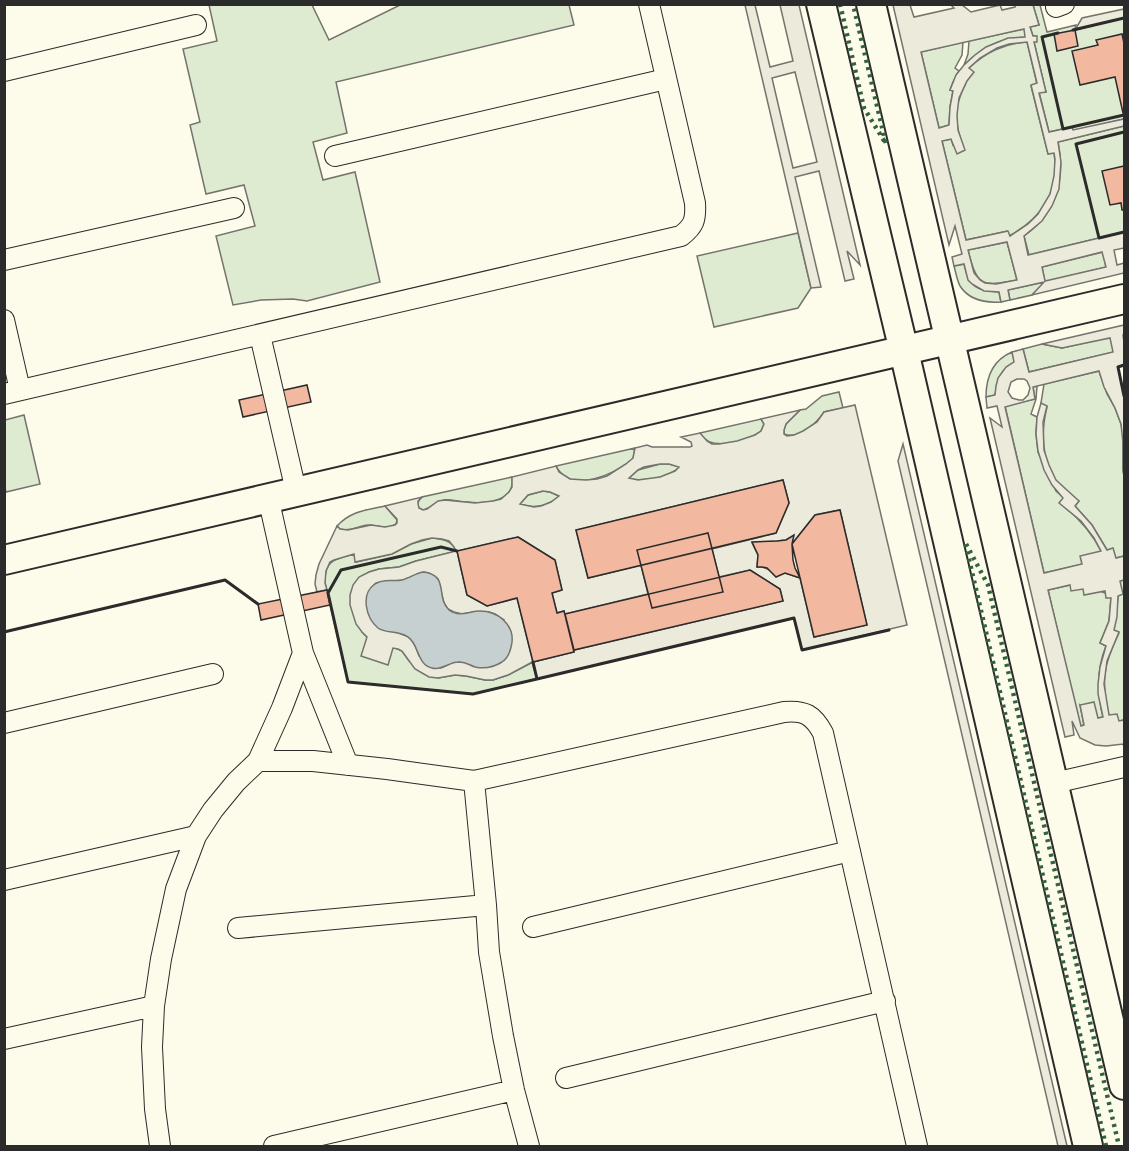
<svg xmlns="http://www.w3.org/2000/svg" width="1129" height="1151" font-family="Quicksand,sans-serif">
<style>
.green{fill:#deebd1;stroke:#74746e;stroke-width:1.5}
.parking{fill:#eceadb;stroke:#74746e;stroke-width:1.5;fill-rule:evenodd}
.water{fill:#c7d0d0;stroke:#74746e;stroke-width:1.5}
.building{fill:#f2b8a0;stroke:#2b2b2b;stroke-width:1.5}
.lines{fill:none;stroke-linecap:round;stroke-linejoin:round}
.street-casing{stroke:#2b2b2b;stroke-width:22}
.secondary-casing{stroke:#2b2b2b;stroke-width:32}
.street{stroke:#fdfbea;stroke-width:20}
.secondary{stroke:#fdfbea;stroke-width:28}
.hedge{stroke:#34623c;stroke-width:4.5;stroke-dasharray:3 4.5;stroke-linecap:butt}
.wall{stroke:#2b2b2b;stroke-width:3}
</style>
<rect width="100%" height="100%" fill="#fdfbea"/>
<!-- green -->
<path class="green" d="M209,5H312L329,40L400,5H569L574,25L336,82L347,133L313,142L323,180L355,172L380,282L307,301L293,299L261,300L233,305L216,236L255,226L244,185L206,194L190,125L200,122L183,49L217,41Z
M1033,5H1040L1047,32L1076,25L1075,29L1124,18V119L1073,131L1071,127L1049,132L1039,92H1046L1034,42L1036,36H1033L1030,27L1039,25Z
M1024,29L1026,37C999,39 983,46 964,65L968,54L969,41Z
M963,42L962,55L955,68L959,71L953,82L950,90L953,91L950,107L949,125L939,128L921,52Z
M1027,42L1037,84L1031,86L1048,154L1054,153C1060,191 1042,218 1009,236L1007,231L966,240L942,141L951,139L953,145L960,137C956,124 955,110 960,97C963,87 970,79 969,68C986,52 1003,44 1027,42Z
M1124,126V232L1029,255L1024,236C1056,214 1066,179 1058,142Z
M798,233L811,288L798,308L714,327L697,256Z
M1007,242L1017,280C981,287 977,286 968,250Z
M1103,252L1106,267L1045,282L1032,295L1010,300L1008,290L1045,282L1042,267Z
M964,264C969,287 976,291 999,292L1001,302C986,303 969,300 960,286C957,280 956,273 954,266Z
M1111,337L1114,352L1029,372L1023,349L1042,344L1062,348Z
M1012,352L1015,362C999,371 998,378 995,395L986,397C986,377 993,360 1012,352Z
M1099,371L1107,394L1115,408L1121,424L1123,434V470L1124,476V556L1116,558L1107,550L1092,525L1075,506L1079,501C1071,495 1063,489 1057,482C1041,460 1041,431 1047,407L1041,403L1044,384Z
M1037,386L1036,399L1031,414L1037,417L1036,434L1038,452L1056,491L1064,498L1060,503C1078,517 1091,531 1101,551L1083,564L1044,573L1005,406L1035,399L1033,387Z
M839,392L843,408L824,412C816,424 799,440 784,434V430L786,424L800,410L806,409L822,396Z
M24,415L40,484L6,492L4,484L5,420Z
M761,419L764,424L761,431C747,441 711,453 700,433Z
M635,448L633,459C615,473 572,496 556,466Z
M660,464H669L680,467C665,479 647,481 628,479L638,470Z
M512,477C516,502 485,504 467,502C460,502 451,499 444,500C436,502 430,508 423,510L419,508C417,503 418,501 422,497Z
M543,491L550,492L559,496C549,506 533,509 520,504L528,495Z
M385,506L397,520C396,524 397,524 392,526C384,529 376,525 368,525C358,526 350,532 340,529L337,526C351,511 366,510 385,506Z
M432,538C444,539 451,541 457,551L416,561L399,567L379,569L369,572L362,632L367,637L398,649L402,651L409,661L438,678L455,675L466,676L485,680H493L508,675L533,662L537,679L473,694L348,682L325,583C324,560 335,559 354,554L356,562L392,554L411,544Z
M1124,580V720L1119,721L1109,716C1101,680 1103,666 1119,633L1114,630L1120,581Z
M1070,585C1083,589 1101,588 1111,597L1109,621L1100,643L1106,646C1096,670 1097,693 1103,717L1098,718L1080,705L1084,725L1080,726L1048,590Z"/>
<!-- parking -->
<path class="parking" d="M745,5H755L770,67L793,61L780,5H799L860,265L847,251L854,279L845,281L819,171L795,177L821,287L811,288ZM795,72L817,162L793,168L772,78Z
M893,5H910L914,17L954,8L951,5H962L971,12L1000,5L1002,10L1015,7L1016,5H1033L1039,25L1030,27L1033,36H1037V42H1034L1046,92L1039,93L1049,132L1072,127L1073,130L1124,119V126L1058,142L1061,162L1059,189L1052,206L1042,221L1024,236L1028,255L1124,232V248L1114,250L1117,265L1124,263V273L1032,295L1044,282L1008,290L1010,300L1001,302L999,292L984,291L972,284L968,280L964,264L954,266L952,257L962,254L955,226L949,245ZM1024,29L1025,37L1008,38L986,47L975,55L964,65L956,75L950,90L953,91L950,107L949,125L939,128L921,52ZM1027,42L1037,83L1031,85L1048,154L1054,153L1055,159L1054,176L1050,194L1038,214L1028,224L1010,236L1008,231L966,240L942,141L951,139L957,154L965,150L958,130L957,115L959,98L967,81L974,72L969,68L980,58L997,48L1009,44ZM1007,242L1017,280L996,284L985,283L980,280L974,273L968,250ZM1102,252L1106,267L1045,281L1042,267Z
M1124,9V18L1075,30L1082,18Z
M1124,325V334L1123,335L1124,342V365L1118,367L1124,396V476L1123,470V443L1121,424L1115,408L1104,387L1099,371L1033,387L1035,399L1005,407L1044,573L1082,564L1080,556L1101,551L1094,538L1081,521L1059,503L1063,498L1052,485L1044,470L1038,451L1036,434L1037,417L1041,403L1047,406L1043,422L1044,450L1049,465L1056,480L1079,501L1075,506L1092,525L1107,550L1113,548L1116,558L1124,556V580L1120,581L1123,594L1118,596L1117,617L1114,630L1119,632L1107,661L1104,684L1109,715L1117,714L1119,721L1124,720V747L1123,744L1106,746L1095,745L1080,738L1072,721L1074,735L1065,737L990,418L1002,427L997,406L987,408L986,397L995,395L996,386L998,378L1006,367L1014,362L1012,352L1023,349L1029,372L1113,352L1110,338L1062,348L1042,344ZM1017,379H1024L1027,381L1030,388L1028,395L1023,400H1019L1012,398L1008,392L1011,382ZM1070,585L1071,591L1083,589L1084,595L1105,591L1106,598H1111L1109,621L1100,643L1106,646L1100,667L1098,684V694L1103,717L1098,718L1094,702L1080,705L1084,725L1081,726L1048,590Z
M855,405L907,625L802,650L794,618L537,679L532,662L508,675L493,680H485L466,676L455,675L438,678L429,677L415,669L402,651L398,649L393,648L388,665L361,656L367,637L362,632L356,624L350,605V595L353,585L359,577L369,572L379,569L399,567L416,561L456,551L454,547L449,541L442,539L432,538L422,540L411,544L392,554L355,562L354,554L334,560L330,562L326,571L325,583L327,590L317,592L315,584L316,575L319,564L337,526L340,529L348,530L371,525L385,527L395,525L397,523V519L385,506L422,497L418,501V504L419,508L423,510L427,509L438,501L445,500L475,503L493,501L501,499L509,492L512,487V477L556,466L559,472L570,479L586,480L597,479L607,476L626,464L633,458L635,448L647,445L652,447H690L692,446L691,442L681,437L700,433L707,441L712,444H719L737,441L755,435L761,431L764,424L761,419L800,410L786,424L784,430V434L787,436L794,435L803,431L817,422L824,412ZM660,464H669L679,467L675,471L660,477L638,480L629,478L638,470L644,467ZM783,480L789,503L776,533L712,549L719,577L750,570L780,589L783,601L574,650V652L533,662L517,598L487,606L467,595L457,551L518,537L555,560L562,590L552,593L557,613L564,611L565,614L648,594L641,565L588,578L576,530ZM543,491L550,492L559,496L551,502L541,506L534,507L520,504L528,495ZM840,510L867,625L814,637L800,578L785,573L780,574L762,567H757L758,555L752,543L777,541L786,540L793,536L792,544L815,515ZM424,572L429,573L438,579L444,603L448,609L454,612L462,614L474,612H489L495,614L504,620L465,662H453L441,668L419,656L414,642L409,637L396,632L367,600L372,587L376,583L403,580Z
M903,444L1067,1146H1058L898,461Z"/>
<!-- water -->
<path class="water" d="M423,572C450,575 435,597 449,610C460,618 469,611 480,611C497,611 514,624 512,642C511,650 508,658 502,662C494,667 484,669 475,667C469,665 465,661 458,662C449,662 442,671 432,668C417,665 419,644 408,637C398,630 386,634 378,628C366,618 360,594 375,584C384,578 393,582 402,580C410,578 416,573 423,572Z"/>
<!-- building -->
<path class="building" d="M1075,30L1078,46L1057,51L1054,34Z
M1122,34L1124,43V113H1123L1115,77L1080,85L1072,51L1098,45L1096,40Z
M1124,166V210H1122L1121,203L1110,205L1102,171Z
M307,385L311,402L243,417L239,400Z
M783,480L789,503L776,533L588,578L576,530Z
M840,510L867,625L814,637L792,544L815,515Z
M708,533L723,592L652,608L637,550Z
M794,535L792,544L793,560L795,568L800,578L785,573L776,577L767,568L762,567H757L758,555L752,542L777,541L786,540Z
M518,537L555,560L562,590L552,593L557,613L564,611L574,652L533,662L517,598L487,606L467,595L457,551Z
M750,570L780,589L783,601L574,650L565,614Z
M327,590L330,605L261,620L258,604Z"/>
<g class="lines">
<!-- street casing -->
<g class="street-casing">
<path id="street" d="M1056,7L1064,4
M4,71L196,25
M335,156L666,79
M4,260L234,208
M4,320L20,390
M260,335L296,491
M4,394L681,236C694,226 696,220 695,203L649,4
M303,653L348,765
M4,723L213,674
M258,761H313L387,769L474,781L486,905L489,952L503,1036L514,1090L529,1146
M474,781L784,712C805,710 813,715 823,733L917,1146
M1054,783L1124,767
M4,880L196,836
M533,927L850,851
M238,928L486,905
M4,1039L154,1006
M566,1078L885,1001
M160,1146L155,1109L152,1047L154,1006L161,959L176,889L196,836L213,810L236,782L258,761L282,708L303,653L268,497
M274,1146L514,1090"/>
</g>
<!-- secondary casing -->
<g class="secondary-casing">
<path id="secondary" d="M821,4L904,351L1088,1146
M871,4L1124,1085
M4,560L1124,299"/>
</g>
<!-- street -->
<use href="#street" class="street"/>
<!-- secondary -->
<use href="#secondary" class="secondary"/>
<!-- hedge -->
<path class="hedge" d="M840,4L864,108L886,144L853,4
M1106,1146L965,542L988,585L1119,1146"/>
<!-- wall -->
<path class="wall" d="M1073,30L1124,18
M1058,33L1042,37L1063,129L1124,115
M1124,132L1076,144L1099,238L1124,232
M1124,365L1118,367L1124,396
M457,551L441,547L341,570L328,593L348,682L473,694L537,679L533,662
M4,632L225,580L258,604
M537,679L794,618L802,650L889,630"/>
</g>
<!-- border -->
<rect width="1129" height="1151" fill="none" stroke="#2b2b2b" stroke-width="12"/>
</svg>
